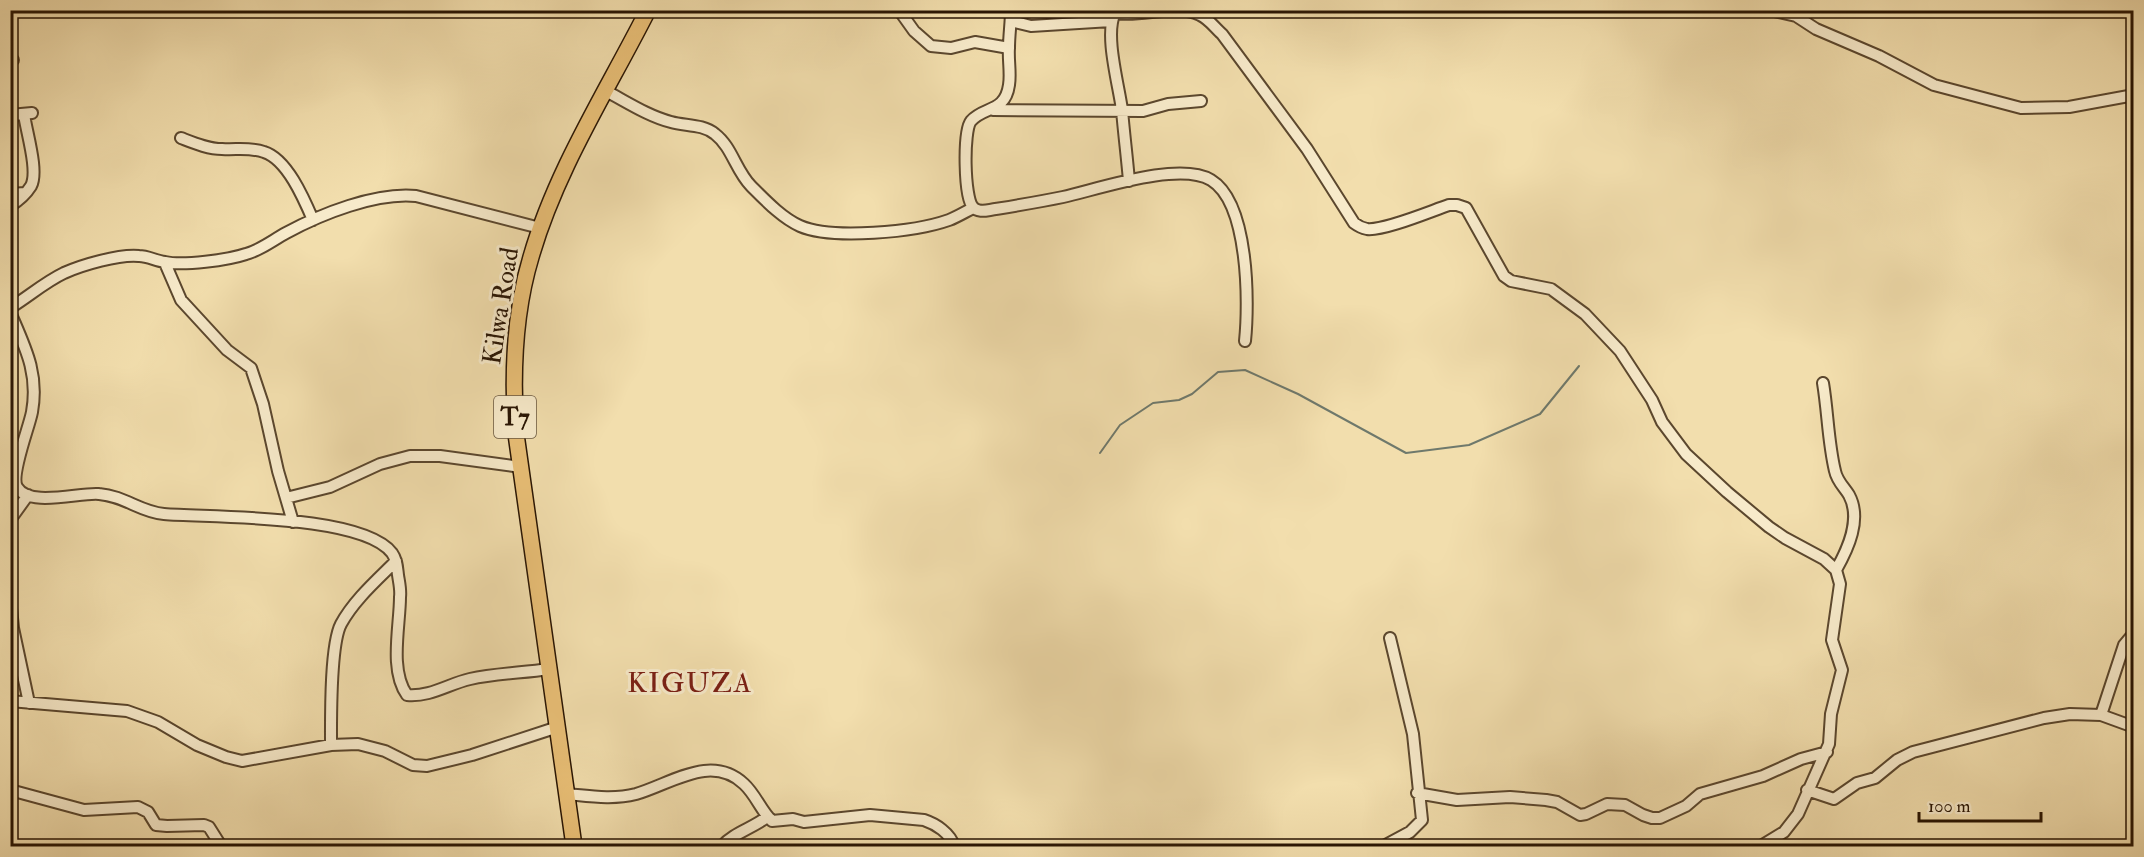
<svg xmlns="http://www.w3.org/2000/svg" width="2144" height="857" font-family="'IM FELL Double Pica',serif">
<style>
.lines{fill:none;stroke-linecap:round;stroke-linejoin:round}
.stream{stroke:#6f796c;stroke-width:2}
.minor-casing{stroke:#5b472e;stroke-width:14}
.highway-casing{stroke:#291503;stroke-width:18}
.minor{stroke:#f7eaca;stroke-width:10}
.highway{stroke:#e9bf76;stroke-width:15}
.labels{text-anchor:middle;dominant-baseline:central;stroke-width:6;stroke-linejoin:round;paint-order:stroke}
.shield{fill:#f7eaca;stroke:#67553f;stroke-width:1.5}
.shield-label{font-size:24px;font-weight:bold;fill:#291503}
.street-label{font-size:26px;fill:#291503;stroke:#f7eaca}
.quarter-label{font-size:28px;letter-spacing:1.5px;fill:#7a1f14;stroke:#f7eaca}
</style>
<rect width="100%" height="100%" fill="#f2dead"/>
<filter id="stains"><feTurbulence type="fractalNoise" baseFrequency=".00333" numOctaves="4"/><feColorMatrix values="0 0 0 0 .2 0 0 0 0 .09 0 0 0 0 .02 0 0 0 .5 -.17"/></filter>
<radialGradient id="worn" r=".72"><stop offset=".6" stop-color="#630" stop-opacity="0"/><stop offset="1" stop-color="#630" stop-opacity=".3"/></radialGradient>
<g class="lines">
<!-- stream -->
<path class="stream" d="M1100,453L1120,425L1153,403L1179,400L1192,394L1218,372L1245,370L1298,394L1406,453L1469,445L1540,414L1579,366"/>
<!-- minor casing -->
<g class="minor-casing">
<path id="minor" d="M899,10L914,31L931,46L951,48L975,42L1009,48
M1011,10C1011,23 1009,35 1009,48C1008,60 1011,73 1009,85C1005,113 984,106 971,121C963,131 964,198 973,207C977,212 984,211 990,210C1014,206 1039,202 1063,197C1099,189 1179,161 1211,180C1249,203 1249,303 1245,341
M1113,10L1115,13C1142,18 1175,3 1200,15C1209,19 1215,28 1222,34L1307,149L1354,223C1358,226 1362,228 1367,229C1384,231 1431,211 1449,205H1457L1466,208L1504,276L1511,281L1551,289L1585,314L1620,351L1652,400L1662,422L1686,454L1727,492L1769,527L1785,538L1824,559L1836,570L1840,584L1832,640L1842,670L1831,714L1829,744L1798,814L1784,832L1761,846
M1770,10L1796,16L1816,29L1879,56L1934,85L2021,108L2069,107L2134,95
M1115,13C1104,34 1119,86 1122,110C1124,134 1127,157 1129,181
M1011,21L1031,26L1111,21
M10,57L13,60
M606,91C627,102 648,116 671,122C685,126 703,124 715,134C732,147 736,171 751,186C765,200 782,218 800,226C832,240 915,232 949,220C957,217 965,212 973,208
M993,110L1143,111L1168,104L1201,101
M10,115L32,113
M181,138C194,143 208,149 222,149C236,150 250,147 264,152C287,159 304,199 313,220
M10,194L25,193
M10,206C18,201 26,194 31,186C39,171 26,131 24,114
M165,263L181,300L227,350L251,368L263,404L278,471L293,522
M10,308C28,297 45,282 64,273C82,265 119,254 139,256C148,256 156,261 165,262C183,266 228,260 246,254C261,250 273,240 286,233C321,214 376,192 416,196L540,228
M10,312C25,347 39,373 32,412C29,428 10,475 17,487C29,508 80,492 99,494C125,496 140,512 164,514C212,518 362,514 392,553C397,560 397,567 398,575C399,582 401,590 400,597C400,626 389,670 407,695C431,697 448,684 470,679C496,673 523,673 549,669
M1823,383C1828,413 1828,442 1835,471C1837,481 1844,487 1849,495C1862,519 1848,549 1836,570
M286,498L330,487L380,464L410,456H440L521,467
M10,520L28,495
M10,598L13,628L29,703
M10,701L127,711L158,722L197,745L226,757L242,761L331,745L358,744L385,751L413,765L427,766L472,755L558,727
M2101,715L2124,645L2134,633
M331,745C331,718 330,645 341,624C354,600 377,580 396,561
M10,790L84,810L138,807L148,812L156,825L167,826L204,825L209,827L221,846
M1807,790L1834,799L1857,783L1875,778L1897,760L1913,752L2044,718L2070,714L2101,715L2134,727
M1417,793L1457,800L1510,797L1546,800L1557,802L1580,815L1586,814L1607,804L1625,805L1643,815L1652,818H1660L1686,806L1700,794L1763,776L1801,759L1827,752
M566,794C589,796 613,800 636,794C671,784 711,753 744,784C756,795 761,811 772,821L793,819L804,822L870,815L924,820C936,824 950,833 954,846
M722,846C733,833 753,828 767,817
M1384,846L1410,832L1422,820L1413,734L1390,638"/>
</g>
<!-- highway casing -->
<g class="highway-casing">
<path id="highway" d="M574,846L516,434C512,376 514,313 531,257C556,170 607,91 648,10"/>
</g>
<!-- minor -->
<use href="#minor" class="minor"/>
<!-- highway -->
<use href="#highway" class="highway"/>
</g>
<g class="labels">
<!-- shield labels -->
<rect class="shield" x="494" y="396" width="42" height="42" rx="4.5"/>
<g class="shield-label">
<text x="515" y="417">T7</text>
</g>
<!-- street labels -->
<g class="street-label">
<text transform="translate(501 306) rotate(-81)">Kilwa Road</text>
</g>
<!-- quarter labels -->
<g class="quarter-label">
<text x="690" y="683">KIGUZA</text>
</g>
</g>
<!-- margin -->
<rect width="2144" height="857" fill="none" stroke="#f2dead" stroke-width="36"/>
<rect x="12" y="12" width="2120" height="833" fill="none" stroke="#291503" stroke-width="3"/>
<rect x="18" y="18" width="2108" height="821" fill="none" stroke="#291503" stroke-width="1.5"/>
<!-- scale -->
<path d="M1919 812v9h122v-9" fill="none" stroke="#291503" stroke-width="3"/>
<text x="1928" y="812" font-size="18" fill="#291503" stroke="#f7eaca" stroke-width="4.5" paint-order="stroke">100 m</text>
<rect width="100%" height="100%" filter="url(#stains)"/>
<rect width="100%" height="100%" fill="url(#worn)"/>
</svg>
